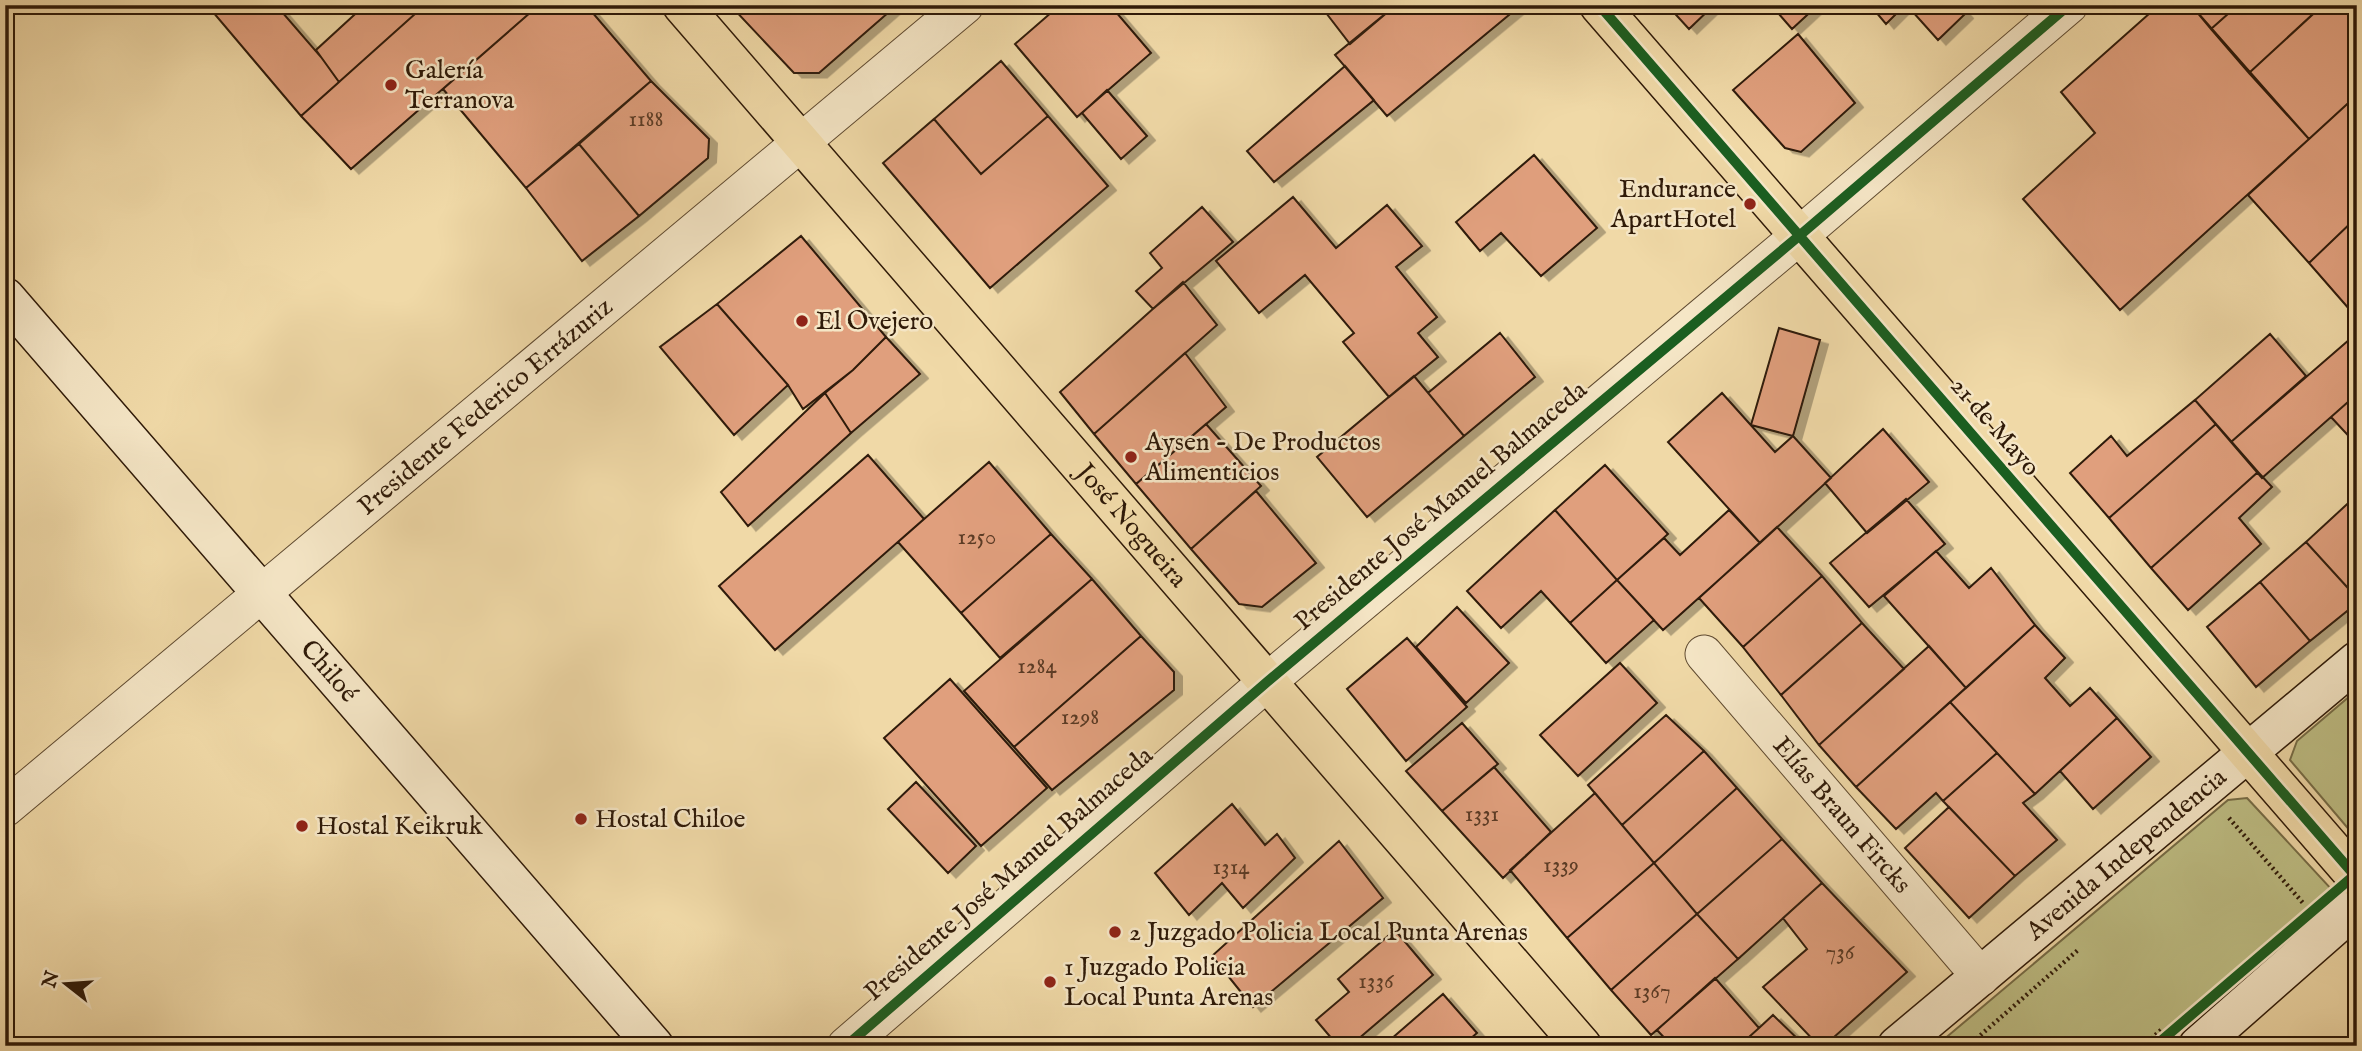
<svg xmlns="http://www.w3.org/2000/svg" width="2362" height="1051" font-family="'IM FELL English',serif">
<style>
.green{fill:#bebe84;stroke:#766c46;stroke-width:2}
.building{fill:#e09f7d;stroke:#2f1a08;stroke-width:2;filter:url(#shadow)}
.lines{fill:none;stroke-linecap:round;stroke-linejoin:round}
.street-casing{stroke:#5f4a30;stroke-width:39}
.secondary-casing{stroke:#2f1a08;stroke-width:41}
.primary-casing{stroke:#2f1a08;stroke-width:41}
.path{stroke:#2f1a08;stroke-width:4.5;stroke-dasharray:2 3.5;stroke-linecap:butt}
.street{stroke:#f5e6c6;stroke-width:37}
.secondary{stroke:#f5e6c6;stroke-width:38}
.primary{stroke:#f0d9a7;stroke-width:38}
.cycleway-casing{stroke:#f5e6c6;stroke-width:15}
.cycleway{stroke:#1b5e20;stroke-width:10}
.poi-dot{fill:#8f2418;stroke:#f5e6c6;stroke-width:2.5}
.labels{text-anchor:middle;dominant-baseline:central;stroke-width:5;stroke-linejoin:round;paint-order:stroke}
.number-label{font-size:23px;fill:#5b3b25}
.poi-label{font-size:26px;fill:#2f1a08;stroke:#f5e6c6;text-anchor:start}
.street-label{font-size:26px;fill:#2f1a08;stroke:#f5e6c6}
</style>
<defs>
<filter id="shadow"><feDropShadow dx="8" dy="4.5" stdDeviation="0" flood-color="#0004"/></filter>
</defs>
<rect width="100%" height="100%" fill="#f0d9a7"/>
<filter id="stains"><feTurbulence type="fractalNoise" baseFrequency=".00286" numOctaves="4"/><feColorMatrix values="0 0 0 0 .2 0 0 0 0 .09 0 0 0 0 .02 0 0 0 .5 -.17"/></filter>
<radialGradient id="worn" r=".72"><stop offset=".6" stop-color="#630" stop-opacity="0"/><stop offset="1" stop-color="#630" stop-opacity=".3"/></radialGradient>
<!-- green -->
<path class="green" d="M2357,690V839L2290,760L2297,741Z
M2247,798L2334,892L2326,895L2317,914L2162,1046H1936L2228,800Z"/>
<!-- building -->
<path class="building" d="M207,5H276L321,57L339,82L301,116Z
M365,5H425L339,82L316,50Z
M425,5H539L351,169L301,116Z
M539,5H586L651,81L526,188L443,89Z
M730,5H897L819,73H794Z
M1060,5H1110L1151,53L1077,117L1015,44Z
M1320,5H1396L1350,44Z
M1396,5H1521L1387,116L1335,55Z
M1667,5H1714L1689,29Z
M1771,5H1818L1792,29Z
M1870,5H1905L1886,24Z
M1918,5H1957L1965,14L1938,40L1912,11Z
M2159,5H2191L2309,139L2120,310L2023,199L2095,133L2061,92Z
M2191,5H2238L2211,29Z
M2238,5H2307L2314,13L2249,73L2211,29Z
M2307,5H2323L2314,13Z
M2323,5H2357V95L2309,139L2249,73Z
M1798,34L1855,103L1801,152L1785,148L1733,90Z
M1001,61L1048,116L981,174L934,119Z
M1345,66L1374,100L1274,182L1247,151Z
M651,81L709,139L708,158L639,216L579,144Z
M1107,90L1147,136L1121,159L1082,113Z
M2357,95V217L2309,263L2248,195Z
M1048,116L1108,186L990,288L883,163L934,119L981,174Z
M579,144L639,216L582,261L526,188Z
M1534,155L1597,228L1541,276L1501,233L1480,251L1456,222Z
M1293,197L1336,248L1387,205L1422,246L1396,267L1437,317L1418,333L1438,357L1389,397L1343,342L1354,333L1305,275L1259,313L1216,261Z
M1202,207L1233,242L1153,309L1136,291L1162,268L1150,253Z
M2357,217V318L2309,263Z
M801,236L886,337L853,370L803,409L788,385L717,304Z
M1183,282L1217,325L1094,434L1060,392Z
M717,304L788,385L734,435L660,347Z
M1779,328L1820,340L1793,436L1751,425Z
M1500,333L1535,377L1464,436L1428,393Z
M2357,333V394L2262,478L2231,442Z
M2270,334L2306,376L2231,442L2195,400Z
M886,337L920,374L851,433L825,393L853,370Z
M1185,353L1226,407L1136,484L1094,434Z
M1414,376L1464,436L1367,517L1317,457Z
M825,393L851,433L748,526L721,492Z
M1722,393L1775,452L1793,436L1831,478L1760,543L1668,442Z
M2357,394V445L2331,417Z
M2195,400L2216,424L2109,518L2070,473L2111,436L2127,456Z
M1206,424L1261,486L1191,549L1136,484Z
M2216,424L2258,472L2151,568L2109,518Z
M1883,429L1929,482L1867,533L1825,483Z
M868,455L924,519L775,650L719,586Z
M989,462L1051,534L961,613L898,542Z
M1605,465L1668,534L1617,580L1555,510Z
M2258,472L2272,487L2239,518L2261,544L2188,610L2151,568Z
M1256,491L1316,563L1262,607L1239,604L1191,549Z
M2357,495V598L2306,542Z
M1906,499L1945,544L1869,607L1830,563Z
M1555,510L1617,580L1570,623L1541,591L1501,628L1467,591Z
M1729,510L1760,543L1663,630L1617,580L1664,538L1680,555Z
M1777,527L1822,576L1743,647L1699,598Z
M1051,534L1092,579L1000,658L961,613Z
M2306,542L2357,598V603L2310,641L2260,582Z
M1936,551L1969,588L1991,568L2035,625L1966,688L1884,596Z
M1822,576L1862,623L1781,695L1743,647Z
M1092,579L1141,636L1014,747L964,691Z
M1617,580L1654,620L1606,663L1570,623Z
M2260,582L2310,641L2256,687L2207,627Z
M1457,607L1509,663L1466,703L1416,647Z
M1862,623L1904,669L1819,745L1781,695Z
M2035,625L2065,658L2045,678L2070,706L2090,688L2117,718L2035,794L1950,702Z
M1141,636L1174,672V690L1052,790L1014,747Z
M1407,638L1467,707L1406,761L1347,689Z
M1929,646L1966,688L1856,787L1819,745Z
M1620,663L1657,703L1578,776L1540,735Z
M950,679L1047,788L981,846L884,738Z
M1950,702L1997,753L1943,801L1936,793L1896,829L1856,787Z
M1666,715L1704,751L1622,825L1588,785Z
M2117,718L2151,757L2093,809L2060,771Z
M1462,723L1498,764L1442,811L1406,771Z
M1704,751L1737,788L1654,863L1622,825Z
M1997,753L2035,794L2023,803L2057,840L2015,876L1943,801Z
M1494,767L1551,832L1503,878L1442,811Z
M916,782L976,846L948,873L888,809Z
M1737,788L1782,839L1697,914L1654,863Z
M1595,793L1654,863L1567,938L1510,870Z
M1232,804L1265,845L1277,834L1295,858L1243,908L1222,883L1189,915L1155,873Z
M1949,807L2015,876L1969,918L1905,848Z
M1782,839L1822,883L1738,959L1697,914Z
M1339,841L1383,898L1253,1007L1212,956Z
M1654,863L1697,914L1611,990L1567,938Z
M1822,883L1907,972L1824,1046H1819L1763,987L1807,949L1783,918Z
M1697,914L1738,959L1651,1035L1611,990Z
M1395,930L1433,975L1350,1046H1338L1316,1020L1349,992L1338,979Z
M1715,978L1759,1028L1739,1046H1672L1657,1030Z
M1443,994L1477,1033L1462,1046H1383Z
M1773,1015L1805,1046H1739L1759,1028Z"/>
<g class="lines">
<!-- street casing -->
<g class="street-casing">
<g id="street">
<path id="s1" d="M1704,654L1981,977"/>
<path id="s2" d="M5,808L965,5"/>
<path d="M846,1046L1267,682L1799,236L2069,5"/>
</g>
</g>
<!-- secondary casing -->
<g class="secondary-casing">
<g id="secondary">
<path id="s3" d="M5,297L654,1046"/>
<path id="s4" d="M1897,1046L2357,661"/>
<path d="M2198,1046L2357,906"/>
</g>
</g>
<!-- primary casing -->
<g class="primary-casing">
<g id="primary">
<path id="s5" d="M682,5L1582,1046"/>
<path d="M1599,5L2357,878"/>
</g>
</g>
<!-- path -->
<path class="path" d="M2229,818L2303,903
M1968,1046L2078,950
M2143,1046L2161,1030"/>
<!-- street -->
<use href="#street" class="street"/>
<!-- secondary -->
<use href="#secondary" class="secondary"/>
<!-- primary -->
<use href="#primary" class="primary"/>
<!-- cycleway casing -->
<g class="cycleway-casing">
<path id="cycleway" d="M1599,5L2357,878
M846,1046L1267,682L1799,236L2069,5
M2155,1046L2357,873"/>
</g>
<!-- cycleway -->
<use href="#cycleway" class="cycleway"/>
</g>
<!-- markers -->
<g class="poi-dot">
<circle cx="391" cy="85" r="7"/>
<circle cx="1750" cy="204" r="7"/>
<circle cx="802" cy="321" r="7"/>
<circle cx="1131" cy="457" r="7"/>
<circle cx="581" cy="819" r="7"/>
<circle cx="302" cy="826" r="7"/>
<circle cx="1115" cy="932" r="7"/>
<circle cx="1050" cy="982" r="7"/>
</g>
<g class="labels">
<!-- number labels -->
<g class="number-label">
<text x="646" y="119">1188</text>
<text x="977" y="537">1250</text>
<text x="1037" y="666">1284</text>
<text x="1080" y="717">1298</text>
<text x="1482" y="814">1331</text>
<text x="1561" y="865">1339</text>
<text x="1231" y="867">1314</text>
<text x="1840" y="952">736</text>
<text x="1376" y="981">1336</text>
<text x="1652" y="991">1367</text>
</g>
<!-- poi labels -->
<g class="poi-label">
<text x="405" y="70">Galería<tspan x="405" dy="30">Terranova</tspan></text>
<text x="1736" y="189" text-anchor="end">Endurance<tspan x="1736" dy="30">ApartHotel</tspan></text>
<text x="816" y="321">El Ovejero</text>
<text x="1145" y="442">Aysen - De Productos<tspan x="1145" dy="30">Alimenticios</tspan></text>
<text x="595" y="819">Hostal Chiloe</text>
<text x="316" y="826">Hostal Keikruk</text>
<text x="1129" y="932">2 Juzgado Policia Local Punta Arenas</text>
<text x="1064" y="967">1 Juzgado Policia<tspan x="1064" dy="30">Local Punta Arenas</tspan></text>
</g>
<!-- street labels -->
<g class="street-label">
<text stroke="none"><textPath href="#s2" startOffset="626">Presidente Federico Errázuriz</textPath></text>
<text transform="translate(1995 427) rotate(49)">21 de Mayo</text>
<text transform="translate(1441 506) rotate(-40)">Presidente José Manuel Balmaceda</text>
<text stroke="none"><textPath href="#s5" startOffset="688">José Nogueira</textPath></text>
<text stroke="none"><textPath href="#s3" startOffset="495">Chiloé</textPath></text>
<text stroke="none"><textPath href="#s1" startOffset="212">Elías Braun Fircks</textPath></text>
<text stroke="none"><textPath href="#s4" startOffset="299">Avenida Independencia</textPath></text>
<text transform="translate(1009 874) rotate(-41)">Presidente José Manuel Balmaceda</text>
</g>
</g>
<!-- margin -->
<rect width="2362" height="1051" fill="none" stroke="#f0d9a7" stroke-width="28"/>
<rect x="7" y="7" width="2348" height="1037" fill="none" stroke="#2f1a08" stroke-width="3.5"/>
<rect x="14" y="14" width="2334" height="1023" fill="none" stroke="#2f1a08" stroke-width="2"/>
<!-- north arrow -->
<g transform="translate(66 984) rotate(287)" stroke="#f5e6c6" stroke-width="5" paint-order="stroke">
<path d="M0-5L12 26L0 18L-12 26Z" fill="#2f1a08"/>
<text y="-10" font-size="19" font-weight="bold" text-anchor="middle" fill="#2f1a08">N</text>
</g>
<rect width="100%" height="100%" filter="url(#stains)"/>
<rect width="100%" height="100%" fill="url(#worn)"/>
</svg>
